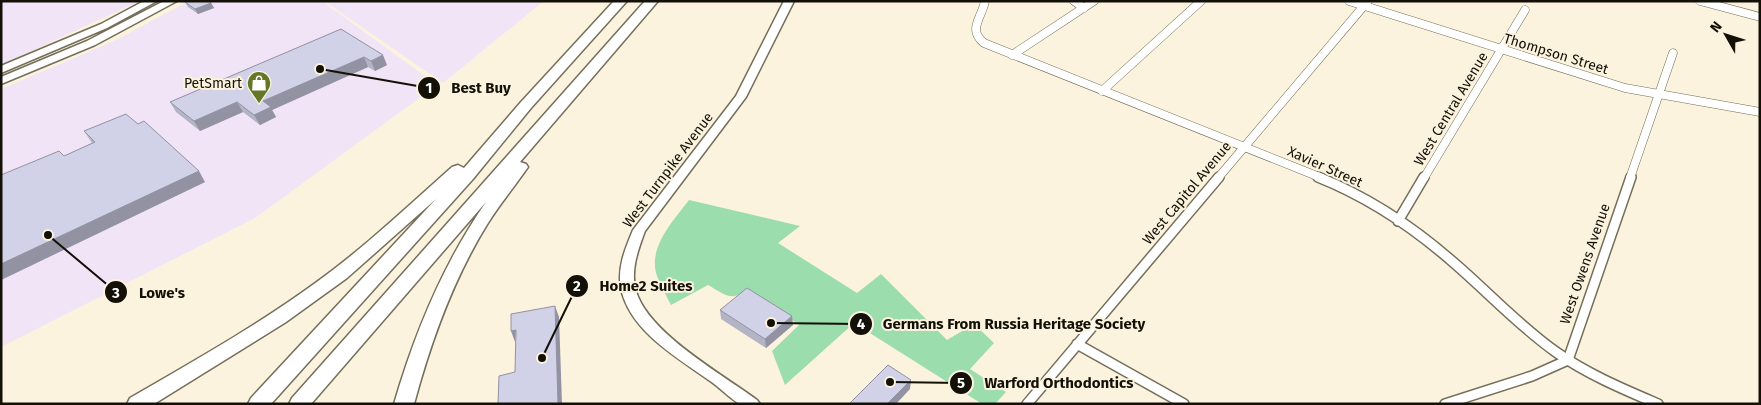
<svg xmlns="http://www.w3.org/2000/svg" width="1761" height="405" font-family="'Fira Sans',sans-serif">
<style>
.commercial{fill:#f2e4f7}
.green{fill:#9cddae}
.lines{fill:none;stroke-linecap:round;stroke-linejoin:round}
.street-far1-casing{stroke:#746e5a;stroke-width:9}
.street-casing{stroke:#746e5a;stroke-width:12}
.secondary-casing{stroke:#746e5a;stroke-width:3}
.highway-casing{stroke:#746e5a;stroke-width:3}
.street-far1{stroke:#fff;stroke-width:8}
.street{stroke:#fff;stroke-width:9}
.secondary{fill:#fff;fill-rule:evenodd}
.highway{fill:#fff;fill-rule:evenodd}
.wall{fill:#b4b4c7}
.shaded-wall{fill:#9292a2}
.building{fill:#d1d1e7;stroke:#9292a2}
.labels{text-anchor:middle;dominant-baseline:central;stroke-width:4;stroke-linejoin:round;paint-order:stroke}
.street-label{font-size:14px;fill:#131008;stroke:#fbf3dd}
.poi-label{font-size:14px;fill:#131008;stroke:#fbf3dd;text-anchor:end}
.leader{fill:none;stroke:#131008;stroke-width:2}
.callout-dot{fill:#131008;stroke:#fbf3dd;stroke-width:2}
.mark-label{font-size:15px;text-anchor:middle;font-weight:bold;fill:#fff}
.callout-label{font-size:15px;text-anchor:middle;font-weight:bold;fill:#131008;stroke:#fbf3dd;stroke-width:4;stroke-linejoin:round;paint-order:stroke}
</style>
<rect width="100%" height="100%" fill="#fbf3dd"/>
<path class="commercial" d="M1,1H140L1,65Z
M189,1H322L437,85L255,218L1,347V89L114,41Z
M324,1H544L443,83Z"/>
<path class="green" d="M689,200L800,226L778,243L857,293L881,274L947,340L974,324L994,343L970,369L1006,392L995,404H982L854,323L785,385L772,351L799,325L747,289C732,303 724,294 708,285L671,305C666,295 659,283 656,273C649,246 674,220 689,200Z"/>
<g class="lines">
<g class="street-far1-casing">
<path id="street-far1" d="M985,1C982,18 967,29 984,43L1322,178
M1074,1L1084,8
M1349,1L1625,88L1760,112
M1700,1L1760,17
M1012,55L1094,1
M1102,91L1201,1
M1218,178L1368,1
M1424,178L1525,10
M1630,178L1673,53"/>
</g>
<g class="street-casing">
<path id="street" d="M1318,177C1368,197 1413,227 1453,262C1488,292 1519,326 1556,352C1587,374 1623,389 1658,404
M1398,221L1424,177
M1077,344L1184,404
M1027,404L1219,177
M1445,404L1532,376L1568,360L1631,177"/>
</g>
<g class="secondary-casing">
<path id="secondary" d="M144,1H157L107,28L1,73V66L101,24Z
M164,1H177L95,45L1,84V77L87,41Z
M784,1H794L746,97L645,231C638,250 630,271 636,291C648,333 722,374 757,400L760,404C754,404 746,405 740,404C733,401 720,388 713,383C680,359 631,333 621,289C617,268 625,249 633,230L736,96Z"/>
</g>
<g class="highway-casing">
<path id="highway" d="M614,1H627L531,108L473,179L271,404H248L251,398L436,199L347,278L286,322L154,404H127L130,398C192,362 255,327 314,284C363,249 407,207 452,167L458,165L464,168L521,102Z
M645,1H658L520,162L526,164L528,167C515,186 500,204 488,223C453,279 431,341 414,404H394C415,332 443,264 486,202L311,404H289L292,398Z"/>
</g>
<use href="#street-far1" class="street-far1"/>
<use href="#street" class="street"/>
<use href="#secondary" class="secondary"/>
<use href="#highway" class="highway"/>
</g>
<path class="wall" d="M185,2L211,3L214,8L198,14L188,7Z
M341,29L387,65L375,71L368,67L272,110L276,117L260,125L243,112L200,131L176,112L170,102Z
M138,124L205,182L1,280V175L64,156L92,143L84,131Z
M720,310L793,325L766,348L721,319Z"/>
<path class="shaded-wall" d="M211,3L214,8L198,14L195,9Z
M383,55L387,65L375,71L371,61Z
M364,57L368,67L272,110L276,117L260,125L254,115L263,101Z
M237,102L243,112L200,131L194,121Z
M199,171L205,182L1,280V264Z
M555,306L559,317L562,404H554Z
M792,316L793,325L766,348L765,339Z
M516,330L515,342L511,331Z
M911,380L910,389L896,404H887Z"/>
<path class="building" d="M186,1H209L211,3L195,9L185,2Z
M341,29L383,55L371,61L364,57L263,101L271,107L254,115L237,102L194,121L170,102Z
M126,114L138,124L144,121L199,171L1,264V175L59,151L64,156L95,142L84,131Z
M747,288L792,316L765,339L720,310Z
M555,306L558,403L554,404H498L499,376L515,372L516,330L511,331V314Z
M888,365L911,380L887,404H849Z"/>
<defs>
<g id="shop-pin" transform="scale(1.25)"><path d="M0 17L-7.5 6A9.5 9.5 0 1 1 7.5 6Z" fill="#637727" stroke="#fbf3dd"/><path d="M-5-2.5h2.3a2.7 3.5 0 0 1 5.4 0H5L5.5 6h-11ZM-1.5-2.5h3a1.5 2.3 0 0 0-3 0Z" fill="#fff"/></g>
</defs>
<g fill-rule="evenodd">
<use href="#shop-pin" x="259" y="83"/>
</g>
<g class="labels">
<g class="street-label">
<text transform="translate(1556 54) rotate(17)">Thompson Street</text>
<text transform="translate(1451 109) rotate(-59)">West Central Avenue</text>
<text transform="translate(1325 167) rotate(24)">Xavier Street</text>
<text transform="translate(668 170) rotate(-53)">West Turnpike Avenue</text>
<text transform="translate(1187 193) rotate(-50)">West Capitol Avenue</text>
<text transform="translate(1585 264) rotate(-71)">West Owens Avenue</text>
</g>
<g class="poi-label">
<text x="242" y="83">PetSmart</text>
</g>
</g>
<path class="leader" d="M320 69L429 88M542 358L577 286M48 235L116 292M771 323L861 324M890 382L961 383"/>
<g class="callout-dot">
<circle cx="320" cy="69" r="5"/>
<circle cx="542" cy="358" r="5"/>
<circle cx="48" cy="235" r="5"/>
<circle cx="771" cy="323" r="5"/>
<circle cx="890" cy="382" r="5"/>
<circle cx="429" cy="88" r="12"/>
<circle cx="577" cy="286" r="12"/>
<circle cx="116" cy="292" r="12"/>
<circle cx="861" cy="324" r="12"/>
<circle cx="961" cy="383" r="12"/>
</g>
<g class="mark-label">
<text x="429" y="93">1</text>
<text x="577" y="291">2</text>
<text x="116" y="298">3</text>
<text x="861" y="329">4</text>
<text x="961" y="388">5</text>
</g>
<g class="callout-label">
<text x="481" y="93">Best Buy</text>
<text x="646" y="291">Home2 Suites</text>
<text x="162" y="298">Lowe's</text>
<text x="1014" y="329">Germans From Russia Heritage Society</text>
<text x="1059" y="388">Warford Orthodontics</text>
</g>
<rect width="1761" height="405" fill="none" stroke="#131008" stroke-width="5"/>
<g transform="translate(1726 35) rotate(309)" stroke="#fbf3dd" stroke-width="4" paint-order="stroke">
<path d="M0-4L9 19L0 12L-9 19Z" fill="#131008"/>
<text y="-8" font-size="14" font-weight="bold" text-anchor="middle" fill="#131008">N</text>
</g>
</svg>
